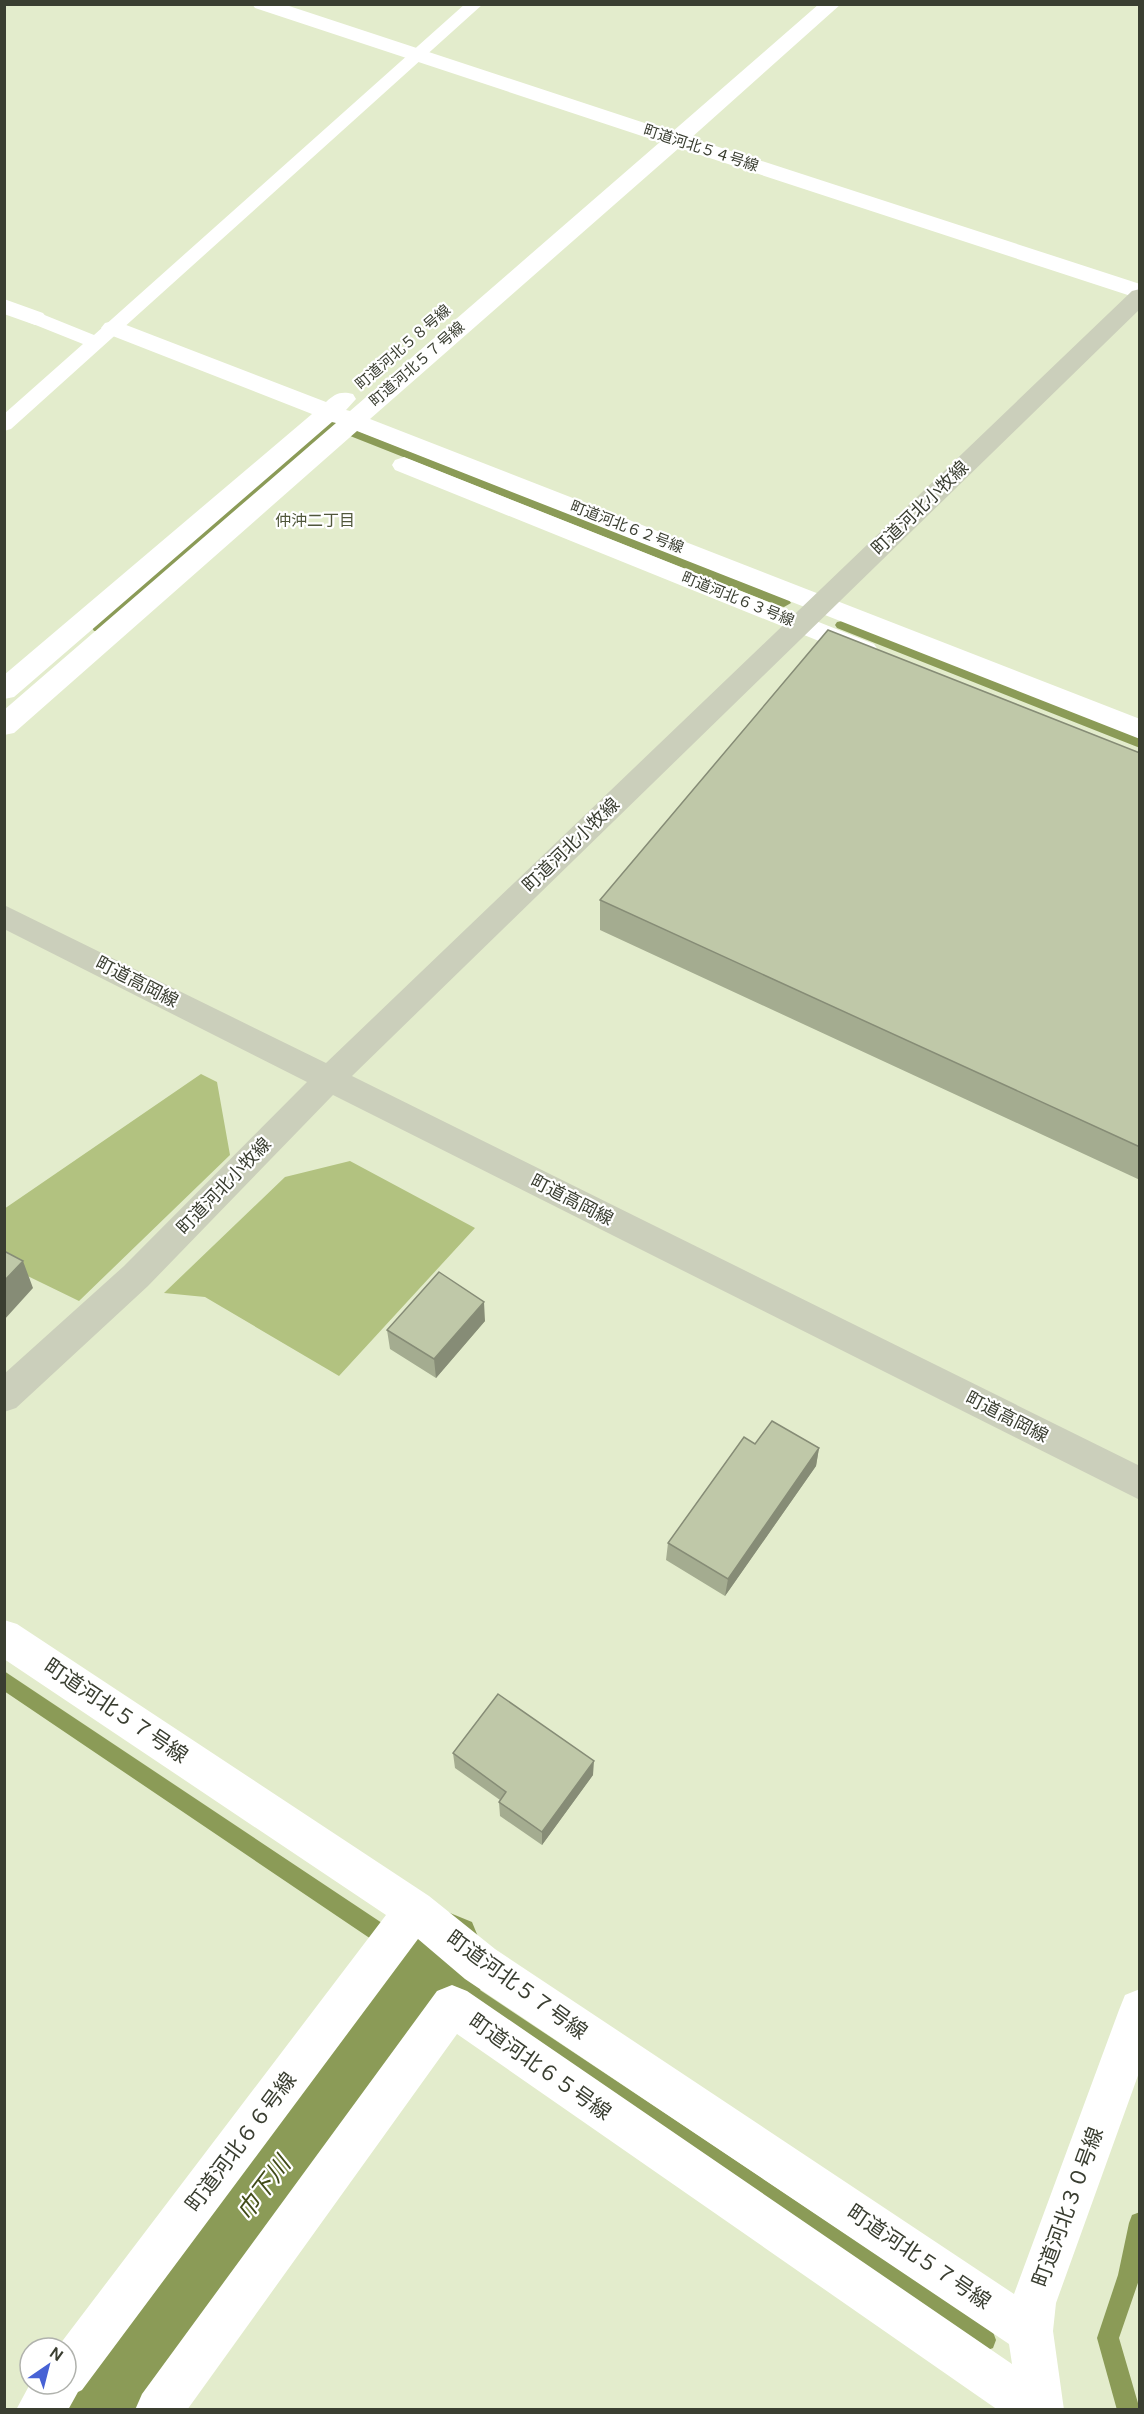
<svg xmlns="http://www.w3.org/2000/svg" width="1144" height="2414" font-family="'DM Sans','Noto Sans JP',sans-serif">
<style>
.green{fill:#b2c280}
.lines{fill:none;stroke-linecap:round;stroke-linejoin:round}
.stream{fill:#8b9b57;fill-rule:evenodd}
.river{fill:#8b9b57;fill-rule:evenodd}
.lane{fill:#fff;fill-rule:evenodd}
.street{fill:#fff;fill-rule:evenodd}
.secondary{fill:#cbcfbb;fill-rule:evenodd}
.wall{fill:#a4ac90}
.shaded-wall{fill:#868c76}
.building{fill:#bfc8a8;stroke:#868c76;stroke-width:1.5}
.labels{text-anchor:middle;dominant-baseline:central;stroke-width:4.5;stroke-linejoin:round;paint-order:stroke}
.far-street-label{font-size:15px;fill:#3a3e31;stroke:#fff}
.far-neighbourhood-label{font-size:16px;fill:#50573b;stroke:#fff}
.street-label{font-size:18px;fill:#3a3e31;stroke:#fff}
.near-street-label{font-size:21px;fill:#3a3e31;stroke:#fff}
.near-water-label{font-size:24px;font-style:italic;fill:#414b18;stroke:#fff}
</style>
<rect width="100%" height="100%" fill="#e3eccc"/>
<path class="green" d="M201,1074L217,1082L230,1155L79,1301L5,1265L4,1209Z
M350,1161L475,1228L339,1376L205,1297L164,1293L285,1177Z"/>
<g class="lines">
<path class="stream" d="M333,421L789,600L791,603L784,607L779,606L335,430L104,631H94L92,628L94,625L329,422Z
M842,621L1140,737V748L837,628L835,625L837,622Z
M4,1671L385,1925L388,1932L385,1939L378,1942L371,1939L4,1691Z
M404,1940L435,1959L438,1966L435,1973L428,1976C416,1971 399,1962 394,1950L397,1943Z
M480,1990L993,2332L996,2340L993,2348L985,2351L977,2348L473,2007L470,2000L473,1993Z
M1140,2212V2277L1119,2338L1140,2410H1117L1097,2338L1118,2275L1129,2223L1132,2215Z"/>
<path class="river" d="M428,1904L472,1922L490,1966L472,2010L184,2410H30L40,2384H66V2348H60L384,1922Z"/>
<path class="lane" d="M465,4H483L11,429L4,431V414L83,344L28,322L26,318L28,314H42L94,335Z"/>
<path class="street" d="M252,4H283L672,132L819,4H841L691,138L1140,284V299L679,148L370,419L1140,719V739L357,431L14,733L4,735V710L336,423L332,422L14,697L4,699V675L312,414L105,333L101,328L105,323L113,321L121,323L326,402C335,394 340,391 353,394L356,399L346,410L350,411L660,142L255,8Z
M4,299L43,313L47,318L43,323L35,325L4,314Z
M404,457L874,644L878,650L874,656L865,659L856,656L395,470L392,465L395,460Z
M4,1620L17,1624L429,1896L495,1949L1014,2294L1119,2010L1125,1995L1140,1989V2070L1056,2303L1053,2331L1064,2410H998L457,2034L187,2410H135L142,2394L437,1991L452,1985L467,1991L1012,2364L1009,2344L465,1979L418,1939L82,2390L78,2392L68,2410H16L30,2384H66V2348H57L386,1915L4,1659Z"/>
<path class="secondary" d="M1140,289V309L352,1076L1140,1466V1500L333,1095L148,1286L16,1408L4,1412V1374L124,1266L307,1082L4,929V905L326,1063L1132,291Z"/>
</g>
<path class="wall" d="M1140,753V1180L600,930V900Z
M485,1321L436,1378L390,1349L387,1330Z
M755,1444L819,1448L816,1466L725,1596L666,1560L668,1543Z
M453,1753L593,1775L542,1845L500,1816L499,1802L500,1800L455,1768Z"/>
<path class="shaded-wall" d="M23,1261L33,1288L4,1320V1281Z
M484,1302L485,1321L436,1378L434,1359Z
M819,1448L816,1466L725,1596L728,1579Z
M594,1761L593,1775L542,1845V1832Z"/>
<path class="building" d="M828,630L1140,753V1147L600,900Z
M4,1251L23,1261L4,1281Z
M439,1272L484,1302L434,1359L387,1330Z
M772,1421L819,1448L728,1579L668,1543L744,1437L755,1444Z
M498,1694L594,1761L542,1832L499,1802L506,1792L453,1753Z"/>
<g class="labels">
<g class="far-street-label">
<text transform="translate(701 148) rotate(18)">町道河北５４号線</text>
<text transform="translate(403 347) rotate(-41)">町道河北５８号線</text>
<text transform="translate(417 364) rotate(-41)">町道河北５７号線</text>
<text transform="translate(627 527) rotate(21)">町道河北６２号線</text>
<text transform="translate(738 599) rotate(22)">町道河北６３号線</text>
</g>
<g class="far-neighbourhood-label">
<text x="315" y="520">仲沖二丁目</text>
</g>
<g class="street-label">
<text transform="translate(920 508) rotate(-44)">町道河北小牧線</text>
<text transform="translate(571 845) rotate(-44)">町道河北小牧線</text>
<text transform="translate(137 982) rotate(27)">町道高岡線</text>
<text transform="translate(224 1186) rotate(-46)">町道河北小牧線</text>
<text transform="translate(572 1200) rotate(27)">町道高岡線</text>
<text transform="translate(1007 1417) rotate(27)">町道高岡線</text>
</g>
<g class="near-street-label">
<text transform="translate(116 1711) rotate(34)">町道河北５７号線</text>
<text transform="translate(517 1985) rotate(36)">町道河北５７号線</text>
<text transform="translate(540 2067) rotate(35)">町道河北６５号線</text>
<text transform="translate(241 2142) rotate(-53)">町道河北６６号線</text>
<text transform="translate(1068 2207) rotate(-70)">町道河北３０号線</text>
<text transform="translate(919 2257) rotate(34)">町道河北５７号線</text>
</g>
<g class="near-water-label">
<text transform="translate(263 2188) rotate(-53)">巾下川</text>
</g>
</g>
<rect width="1144" height="2414" fill="none" stroke="#3a3e31" stroke-width="12"/>
<g transform="translate(48 2366) rotate(35)"><circle r="28" fill="#ffffff" stroke="#b0b2ad" stroke-width="1.5"/>
<path d="M0-4.5L10 22L0 15L-10 22Z" fill="#4762d5"/>
<text y="-9" font-size="16" font-weight="bold" text-anchor="middle" fill="#3a3e31">N</text>
</g>
</svg>
